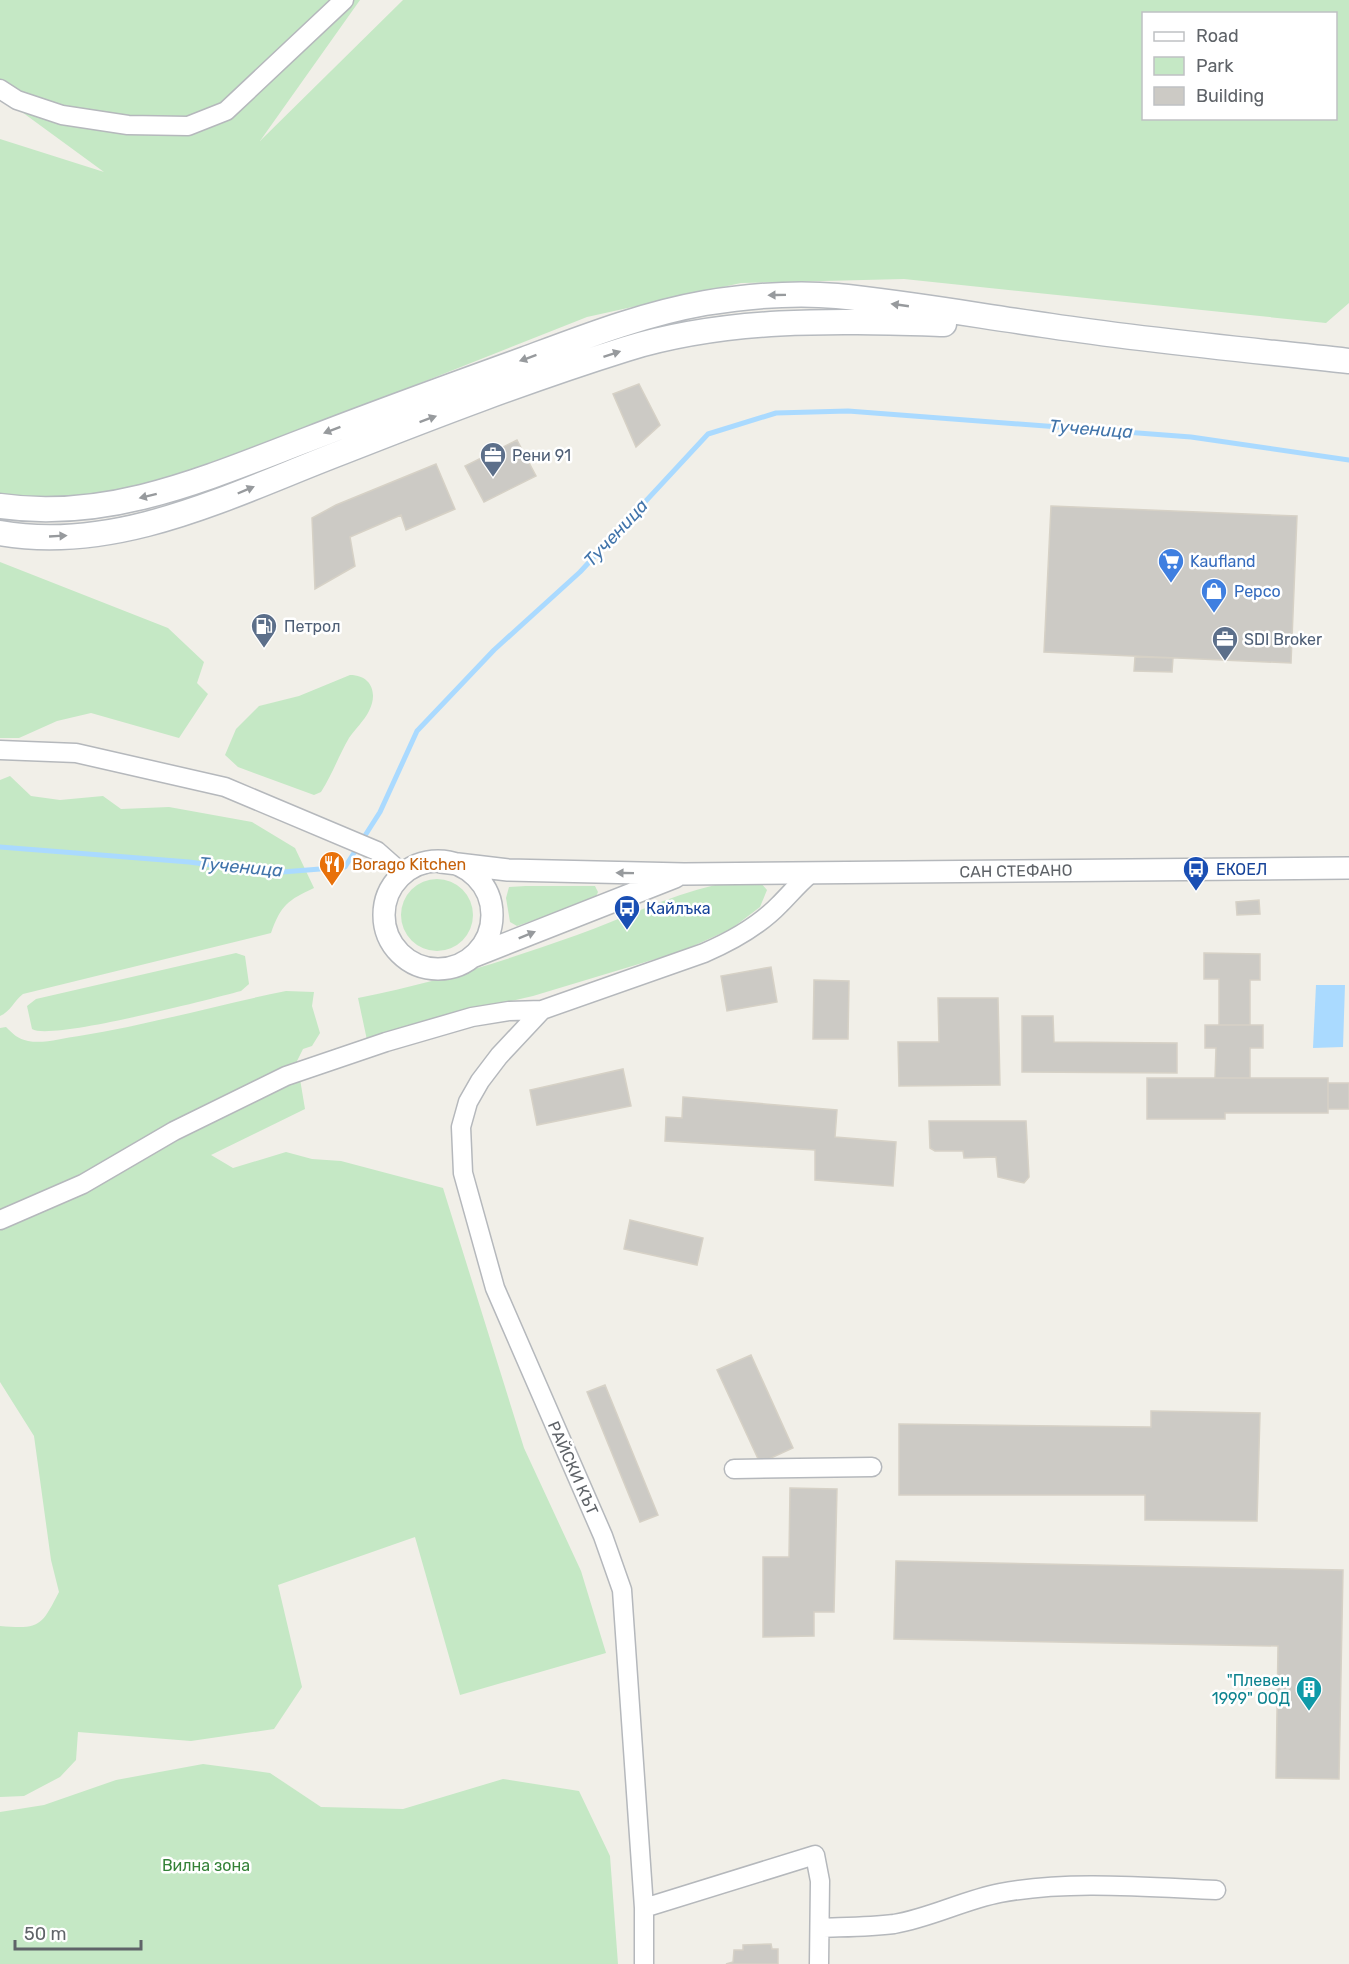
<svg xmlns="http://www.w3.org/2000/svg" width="1349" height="1964" font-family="Rubik,sans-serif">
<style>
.green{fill:#c5e8c5;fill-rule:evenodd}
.water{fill:#aadaff}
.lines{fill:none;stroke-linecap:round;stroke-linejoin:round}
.stream{stroke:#aadaff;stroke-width:5}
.building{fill:#cccac5;stroke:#d6d1c6;stroke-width:1.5}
.minor-casing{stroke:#b5b8bc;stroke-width:21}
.tertiary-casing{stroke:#b5b8bc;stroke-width:24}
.secondary-casing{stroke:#b6babf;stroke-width:27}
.minor{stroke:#fff;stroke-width:18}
.tertiary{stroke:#fff;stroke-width:21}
.secondary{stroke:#fff;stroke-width:24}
.oneway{fill:#979a9d}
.labels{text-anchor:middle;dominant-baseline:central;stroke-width:5;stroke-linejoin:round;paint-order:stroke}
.service-label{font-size:16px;fill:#4e5e75;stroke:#fff;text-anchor:start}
.shop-label{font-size:16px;fill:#366cbe;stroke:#fff;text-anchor:start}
.food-label{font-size:16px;fill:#c56008;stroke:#fff;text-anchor:start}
.transit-label{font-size:16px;fill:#164399;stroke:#fff;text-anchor:start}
.street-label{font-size:16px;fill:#5f6368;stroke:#fff}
.culture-label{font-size:16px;fill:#0d838f;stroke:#fff;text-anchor:end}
.park-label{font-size:16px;fill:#348238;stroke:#fff}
.water-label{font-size:18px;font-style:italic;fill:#4174aa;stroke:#fff}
</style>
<rect width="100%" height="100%" fill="#f1efe8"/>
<path class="green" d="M0,0H360L260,141L403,0H1349V303L1326,323L904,279L741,283L587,317L181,478L110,493L48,498L0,495V139L104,172L0,96ZM1144,14H1336V118H1144Z
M0,562L168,628L204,662L197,683L208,694L179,738L91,713L57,721L19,738H0Z
M350,675C372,675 378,694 369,711C364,721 355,729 349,738C339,755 332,775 321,792L314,795L238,767L225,755L236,729L259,706L299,696Z
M10,776L31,796L60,800L103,796L121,809L169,807L252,822L295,848L314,888C288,900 281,905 271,933L23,994C14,1001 10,1012 0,1016V780Z
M401 915a36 36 0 1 1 72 0a36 36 0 1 1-72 0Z
M760,882L767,890L760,907L731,929L682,951L533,996L437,1018L367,1040L358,998C433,983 505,961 577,935C622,919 667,896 715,885C729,882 745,883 760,882Z
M526,886H595L598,892L595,899L517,926L510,922L506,898L509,887Z
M236,953L245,956L249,984L241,991C210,999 51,1041 32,1029L27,1006L36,999Z
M286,991L314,992L312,1006L320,1033L312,1046L303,1049L297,1061L305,1109L211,1155L233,1168L286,1152L312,1159L341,1161L443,1188L524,1448L581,1571L606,1653L460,1695L415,1537L278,1585L302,1687L274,1729L191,1741L78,1732L76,1760L60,1777L24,1796L0,1797V1626C40,1629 41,1627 59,1592L51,1560L34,1436L0,1382V1028L6,1027C13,1034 18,1039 28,1041C44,1044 63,1038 79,1036C148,1025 217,1005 286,991Z
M203,1764L270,1773L321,1807L403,1809L503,1779L579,1791L610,1856L618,1964H0V1812L44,1805L116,1780Z"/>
<path class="water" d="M1316,985H1345L1343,1047L1313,1048Z"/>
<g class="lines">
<path class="stream" d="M0,847L189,862L270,873L345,867L380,812L417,731L494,650L580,572L708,434L776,413L848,411L1191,437L1349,460"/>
</g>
<path class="building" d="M639,384L660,425L636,447L613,394Z
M517,440L536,476L484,502L465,466Z
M436,464L455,509L406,530L401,515L350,537L355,566L315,589L312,518L336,505Z
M1051,506L1297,516L1291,663L1044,652Z
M1135,657L1173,658L1172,672L1134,671Z
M1259,900L1260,914L1237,915L1236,902Z
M1204,953L1260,954V980H1250V1025H1219V979H1204Z
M771,967L777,1002L727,1011L721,976Z
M814,980L849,981L848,1039H813Z
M938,998H998L1000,1085L899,1086L898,1042H939Z
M1022,1016H1053L1054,1042L1177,1043V1073L1022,1072Z
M1205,1025H1263V1048H1250V1078H1215L1216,1048H1205Z
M623,1069L631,1106L537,1125L530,1090Z
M1147,1078H1328V1113H1225V1119H1147Z
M1328,1083H1349V1109H1328Z
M683,1097L837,1110L835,1137L896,1142L893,1186L815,1180V1150L665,1141L666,1117L682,1118Z
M929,1121H1026L1029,1177L1024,1183L998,1177L996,1157L964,1158L963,1151H935L930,1148Z
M630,1220L703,1238L697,1265L624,1249Z
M751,1355L793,1448L760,1463L717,1370Z
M605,1385L658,1515L640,1522L587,1392Z
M1151,1411L1260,1413L1257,1521L1145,1520V1495H899V1424L1151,1427Z
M790,1488L837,1489L834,1612H814V1636L763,1637V1557H789Z
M896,1561L1343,1570L1339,1779L1276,1778L1278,1646L894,1639Z
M771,1944L772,1949H778V1964H726L733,1962L734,1950H743V1945Z"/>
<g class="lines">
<g class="minor-casing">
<path id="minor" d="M0,89L17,100L62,115L128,125L188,126L226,111L344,0
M0,750L76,753L225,787L377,851L403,874
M542,1010L499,1056L480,1081L468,1102L461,1127L463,1173L495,1288L603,1536L622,1590L644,1908V1964
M0,1220L83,1184L174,1131L286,1076L386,1042L472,1017L509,1011L542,1010L704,953C732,941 759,926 780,904C790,894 799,883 810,874
M734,1469L872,1467
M644,1908L815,1855L820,1881L819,1964
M820,1928C844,1927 870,1927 894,1924C930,1918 964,1900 1000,1893C1067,1880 1147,1887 1216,1890"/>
</g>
<g class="tertiary-casing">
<path id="tertiary" d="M384 915a54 54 0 1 1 108 0a54 54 0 1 1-108 0Z
M441,862L508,870L684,874L1349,868
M472,957L675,877"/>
</g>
<g class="secondary-casing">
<path id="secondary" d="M0,506C110,522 209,477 309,439C381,411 453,385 525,359C584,337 643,314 705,303C748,296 793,292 837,296C908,303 980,316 1051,326C1150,341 1250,350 1349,361
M0,533C118,554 233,494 340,453C434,416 530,379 626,349C730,317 837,321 944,324"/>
</g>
<use href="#minor" class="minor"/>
<use href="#tertiary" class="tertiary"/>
<use href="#secondary" class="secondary"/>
</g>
<defs><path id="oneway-solid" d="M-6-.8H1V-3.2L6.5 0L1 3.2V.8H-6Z" transform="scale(1.5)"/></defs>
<g class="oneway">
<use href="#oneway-solid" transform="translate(777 295) rotate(179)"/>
<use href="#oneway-solid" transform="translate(900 305) rotate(-172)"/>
<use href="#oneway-solid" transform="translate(612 354) rotate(-18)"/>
<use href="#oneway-solid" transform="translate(528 358) rotate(160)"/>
<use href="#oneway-solid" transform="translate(428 419) rotate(-20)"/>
<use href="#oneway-solid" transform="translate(332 430) rotate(159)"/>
<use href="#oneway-solid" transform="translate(246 490) rotate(-23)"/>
<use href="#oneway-solid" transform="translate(148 496) rotate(166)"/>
<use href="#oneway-solid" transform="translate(58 536) rotate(-3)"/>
<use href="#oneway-solid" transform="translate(625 873) rotate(-179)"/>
<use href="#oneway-solid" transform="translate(527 935) rotate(-22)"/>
</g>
<defs>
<g id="office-pin" transform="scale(1.35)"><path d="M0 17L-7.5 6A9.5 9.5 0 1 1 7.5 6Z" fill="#5c6f8a" stroke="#fff"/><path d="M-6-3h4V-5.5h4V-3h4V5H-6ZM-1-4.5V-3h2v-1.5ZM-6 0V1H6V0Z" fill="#fff"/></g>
<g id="supermarket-pin" transform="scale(1.35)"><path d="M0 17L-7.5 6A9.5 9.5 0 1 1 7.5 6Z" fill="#3f7fe0" stroke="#fff"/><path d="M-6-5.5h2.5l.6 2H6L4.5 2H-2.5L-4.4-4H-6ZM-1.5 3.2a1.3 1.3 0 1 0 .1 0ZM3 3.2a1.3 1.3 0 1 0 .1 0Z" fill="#fff"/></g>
<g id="shop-pin" transform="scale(1.35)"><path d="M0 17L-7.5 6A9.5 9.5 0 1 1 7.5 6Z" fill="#3f7fe0" stroke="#fff"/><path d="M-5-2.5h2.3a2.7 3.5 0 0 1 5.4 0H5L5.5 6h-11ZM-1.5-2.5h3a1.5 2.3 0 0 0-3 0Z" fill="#fff"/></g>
<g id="fuel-pin" transform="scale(1.35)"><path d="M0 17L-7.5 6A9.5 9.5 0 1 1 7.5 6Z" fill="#5c6f8a" stroke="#fff"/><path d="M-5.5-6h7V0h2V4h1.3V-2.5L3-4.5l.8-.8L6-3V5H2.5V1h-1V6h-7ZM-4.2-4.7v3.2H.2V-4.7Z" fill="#fff"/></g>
<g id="restaurant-pin" transform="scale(1.35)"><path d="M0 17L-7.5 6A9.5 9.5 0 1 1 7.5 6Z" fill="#e8710a" stroke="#fff"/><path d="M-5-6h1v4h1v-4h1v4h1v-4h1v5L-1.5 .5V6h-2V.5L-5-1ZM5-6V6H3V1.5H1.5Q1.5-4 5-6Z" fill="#fff"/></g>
<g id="bus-pin" transform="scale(1.35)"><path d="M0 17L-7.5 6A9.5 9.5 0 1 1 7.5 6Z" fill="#1a4fb4" stroke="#fff"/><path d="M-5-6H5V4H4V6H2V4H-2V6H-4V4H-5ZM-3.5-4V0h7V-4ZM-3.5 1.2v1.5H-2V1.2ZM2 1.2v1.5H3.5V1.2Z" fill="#fff"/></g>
<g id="building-pin" transform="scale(1.35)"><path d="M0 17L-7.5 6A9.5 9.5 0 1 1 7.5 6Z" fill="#0f9aa8" stroke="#fff"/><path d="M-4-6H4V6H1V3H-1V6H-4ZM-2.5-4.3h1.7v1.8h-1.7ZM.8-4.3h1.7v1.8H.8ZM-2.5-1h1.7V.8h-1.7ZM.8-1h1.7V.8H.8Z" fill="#fff"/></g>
</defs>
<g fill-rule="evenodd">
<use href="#office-pin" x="493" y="455"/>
<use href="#supermarket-pin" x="1171" y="561"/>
<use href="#shop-pin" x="1214" y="591"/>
<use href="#fuel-pin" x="264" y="626"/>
<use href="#office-pin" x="1225" y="639"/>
<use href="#restaurant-pin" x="332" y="864"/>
<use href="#bus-pin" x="1196" y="869"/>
<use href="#bus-pin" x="627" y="908"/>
<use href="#building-pin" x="1309" y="1689"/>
</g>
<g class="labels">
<g class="service-label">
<text x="512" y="455">Рени 91</text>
<text x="284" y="626">Петрол</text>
<text x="1244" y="639">SDI Broker</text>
</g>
<g class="shop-label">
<text x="1190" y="561">Kaufland</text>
<text x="1234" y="591">Pepco</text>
</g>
<g class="food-label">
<text x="352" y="864">Borago Kitchen</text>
</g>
<g class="transit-label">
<text x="1216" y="869">ЕКОЕЛ</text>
<text x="646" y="908">Кайлъка</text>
</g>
<g class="street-label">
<text transform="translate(1016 871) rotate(-1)">САН СТЕФАНО</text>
<text transform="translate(573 1468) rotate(66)">РАЙСКИ КЪТ</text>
</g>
<g class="culture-label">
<text x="1290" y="1680">"Плевен<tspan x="1290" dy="18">1999" ООД</tspan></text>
</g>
<g class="park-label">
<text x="206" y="1865">Вилна зона</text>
</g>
<g class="water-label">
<text transform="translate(1091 429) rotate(4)">Тученица</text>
<text transform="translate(616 533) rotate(-47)">Тученица</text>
<text transform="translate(241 867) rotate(5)">Тученица</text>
</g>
</g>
<rect x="1142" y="12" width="195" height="108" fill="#ffffff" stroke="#bfc1c3" stroke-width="1.5"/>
<rect x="1154" y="32" width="30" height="9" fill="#ffffff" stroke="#bfc1c3" stroke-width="1.5"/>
<text x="1196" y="42" font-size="18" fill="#5f6368">Road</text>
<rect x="1154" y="57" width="30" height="18" fill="#c5e8c5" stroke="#bfc1c3" stroke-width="1.5"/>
<text x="1196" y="72" font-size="18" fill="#5f6368">Park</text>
<rect x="1154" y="87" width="30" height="18" fill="#cccac5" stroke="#bfc1c3" stroke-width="1.5"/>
<text x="1196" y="102" font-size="18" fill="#5f6368">Building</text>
<path d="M15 1940v9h126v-9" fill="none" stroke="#5f6368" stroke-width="3"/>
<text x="24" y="1940" font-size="18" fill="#5f6368" stroke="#ffffff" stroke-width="4.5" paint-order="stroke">50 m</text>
</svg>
